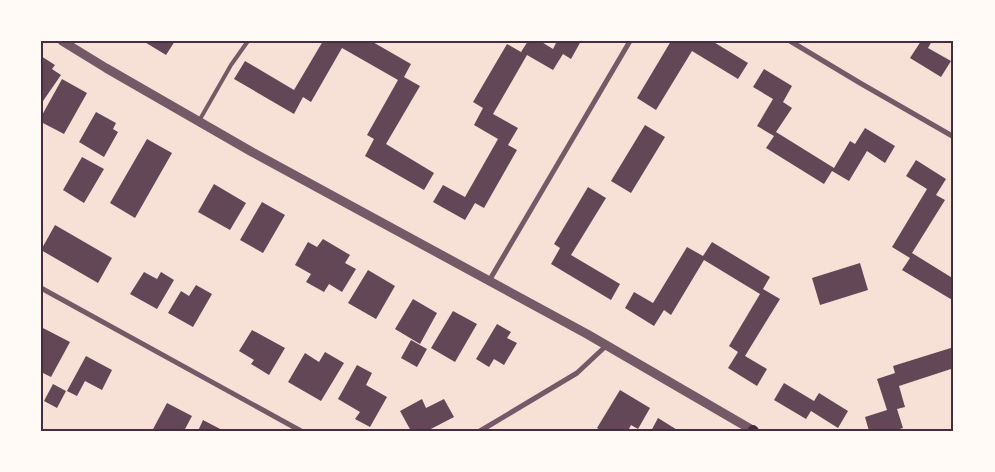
<svg xmlns="http://www.w3.org/2000/svg" width="995" height="472" font-family="Montserrat,sans-serif">
<style>
.building{fill:#644757}
.lines{fill:none;stroke-linecap:round;stroke-linejoin:round}
.service{stroke:#755966;stroke-width:4}
.minor{stroke:#755966;stroke-width:5}
.tertiary{stroke:#755966;stroke-width:9}
.secondary{stroke:#4a2c40;stroke-width:10}
.neatline{fill:none;stroke:#4a2c40;stroke-width:2}
</style>
<rect width="100%" height="100%" fill="#f7e1d7"/>
<path class="building" d="M143,41H175L166,55Z
M323,41L344,42V41H371L411,64L404,77L420,86L386,144L434,173L424,190L365,156L374,139L367,135L398,80L342,48L311,102L303,97L294,114L234,79L245,61L294,90Z
M528,41H540L553,49L557,41H581L571,59L563,54L553,70L527,55L493,114L518,128L508,145L517,150L484,208L475,203L465,220L433,202L443,185L465,197L498,139L474,125L483,108L473,102L507,44L521,52Z
M671,41H675L677,43L678,41H712L748,63L738,79L692,51L656,110L637,98Z
M921,41H932L928,48L951,61L941,77L910,58Z
M41,56L55,65L52,69L61,75L41,104Z
M764,69L792,86L783,102L792,108L776,132L834,168L850,141L855,144L865,128L895,146L885,163L867,151L849,181L832,171L824,184L766,148L774,136L757,126L773,99L753,87Z
M62,79L87,93L64,134L41,122V117Z
M96,112L116,123L113,129L118,132L104,157L79,142Z
M645,125L665,137L631,193L611,181Z
M147,139L172,153L135,218L110,203Z
M82,157L104,169L84,203L63,190Z
M916,160L946,179L936,195L945,200L912,253L954,279V301L902,270L910,258L892,247L927,189L906,176Z
M214,184L246,203L230,230L198,212Z
M588,187L606,198L571,255L620,284L611,300L551,264L560,248L554,244Z
M262,202L285,215L263,253L240,240Z
M55,225L112,258L98,283L41,250Z
M323,239L350,255L345,263L356,269L342,292L329,284L324,292L306,282L311,274L295,265L308,242L317,247Z
M712,242L770,277L763,289L780,299L745,356L767,369L757,386L728,368L738,352L729,346L760,294L704,260L671,315L664,310L654,326L625,308L634,292L653,303L687,247L703,256Z
M860,263L868,290L820,305L812,278Z
M368,270L395,286L376,319L348,303Z
M144,272L157,279L161,272L174,280L157,309L130,294Z
M196,285L212,294L193,327L168,313L181,291L189,296Z
M413,299L437,313L420,344L395,329Z
M453,311L477,324L455,362L431,348Z
M497,324L511,332L507,338L517,343L504,365L494,359L489,367L476,359Z
M41,327L70,342L51,377L41,372Z
M252,330L285,348L269,375L251,364L254,360L239,351Z
M411,340L427,349L417,367L401,358Z
M954,347V368L899,386L905,407L897,409L903,428L893,431H869L865,417L887,410L877,379L895,373L893,366Z
M325,352L344,363L321,401L288,382L305,353L319,362Z
M86,356L112,370L102,390L85,381L77,396L67,391Z
M357,365L372,373L366,385L387,397L370,427L355,419L360,412L338,399Z
M784,383L814,401L819,393L848,411L838,428L811,411L806,419L774,400Z
M53,384L66,391L57,408L44,401Z
M620,390L650,408L638,429L631,425L628,431H602L597,428Z
M422,399L426,408L444,399L454,417L427,431H411L400,411Z
M167,403L192,416L184,431H169L167,430L166,431H152Z
M658,418L679,431H651Z
M203,420L224,431H198Z"/>
<g class="lines">
<path class="service" d="M199,121L231,65L248,41"/>
<path class="minor" d="M790,41L860,83L954,137
M489,281L630,41
M41,288L301,431
M480,431L577,373L607,345"/>
<path class="tertiary" d="M62,41L106,68L252,152L587,334L754,431"/>
<path class="secondary" d="M753,430L754,431"/>
</g>
<rect width="995" height="472" fill="none" stroke="#fffaf5" stroke-width="85"/>
<rect x="42" y="42" width="910" height="388" class="neatline"/>
</svg>
